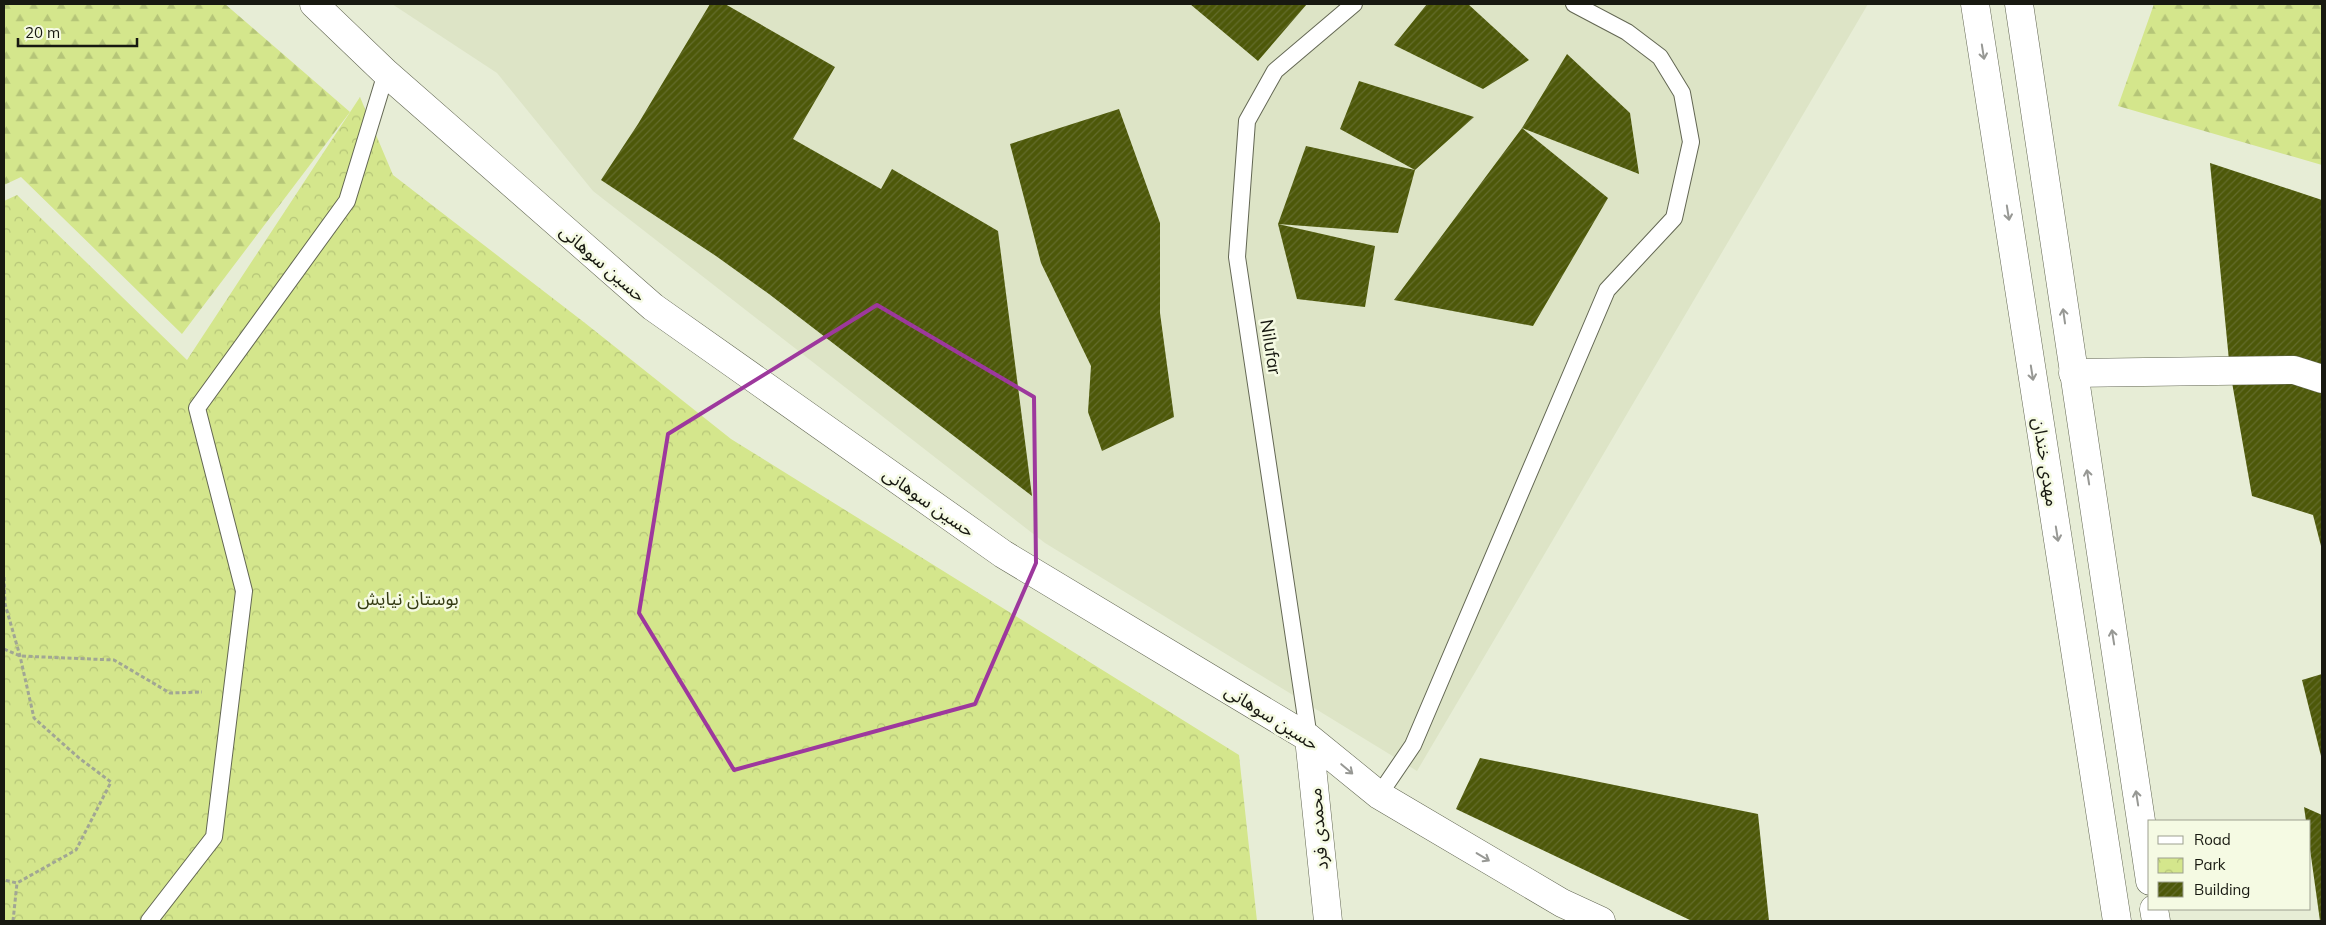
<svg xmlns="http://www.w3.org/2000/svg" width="2326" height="925" font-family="Mulish,'Noto Sans Arabic',sans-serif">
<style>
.built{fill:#dde4c6}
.forest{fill:url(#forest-firs)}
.park{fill:url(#park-crowns)}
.building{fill:url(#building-hatch)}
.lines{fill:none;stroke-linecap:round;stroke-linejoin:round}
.service-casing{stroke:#636753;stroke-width:18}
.minor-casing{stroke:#636753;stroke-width:29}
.secondary-casing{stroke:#636753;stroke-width:29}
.path{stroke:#a1a694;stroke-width:3;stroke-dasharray:4 2.5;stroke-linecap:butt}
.service{stroke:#fff;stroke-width:16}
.minor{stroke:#fff;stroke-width:28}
.secondary{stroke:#fff;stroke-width:28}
.oneway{stroke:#979894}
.marked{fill:none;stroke:#9d389d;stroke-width:4;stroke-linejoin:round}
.labels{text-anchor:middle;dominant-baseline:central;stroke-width:5;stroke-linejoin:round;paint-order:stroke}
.street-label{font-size:18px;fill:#181911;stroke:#f5fae3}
.park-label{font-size:18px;fill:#343b13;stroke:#f5fae3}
</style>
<defs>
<pattern id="forest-firs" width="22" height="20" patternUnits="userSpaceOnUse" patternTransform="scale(1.25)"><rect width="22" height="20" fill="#d4e68c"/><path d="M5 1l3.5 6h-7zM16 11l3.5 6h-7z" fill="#b5c578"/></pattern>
<pattern id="park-crowns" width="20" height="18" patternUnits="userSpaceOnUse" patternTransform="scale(1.25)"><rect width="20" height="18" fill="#d4e68c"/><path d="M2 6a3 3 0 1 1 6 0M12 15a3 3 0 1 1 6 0" fill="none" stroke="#b5c578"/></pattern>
<pattern id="building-hatch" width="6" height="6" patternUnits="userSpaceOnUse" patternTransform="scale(1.25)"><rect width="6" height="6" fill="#4d5809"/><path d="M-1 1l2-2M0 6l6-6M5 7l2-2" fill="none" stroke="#636c2c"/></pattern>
</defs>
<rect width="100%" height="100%" fill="#e7edd6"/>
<path class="built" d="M392,4H1868L1417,771L1045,543L593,191L497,73Z"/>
<path class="forest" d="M4,4H225L350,112L182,334L21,177L4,185Z
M2154,4H2322V165L2118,106Z"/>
<path class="park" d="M360,97L393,175L585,323L731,439L1239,755L1257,921H4V201L17,195L187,360Z"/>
<path class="building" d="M710,4H725L835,67L793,139L881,189L892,169L998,231L1032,496L769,294L716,256L601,180L638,124Z
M1190,4H1307L1258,61Z
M1427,4H1468L1529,60L1483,89L1394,45Z
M1567,54L1630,113L1639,174L1522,128Z
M1359,81L1474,117L1415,170L1340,129Z
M1119,109L1160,223V313L1174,417L1102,451L1088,412L1091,366L1041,263L1010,144Z
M1522,128L1608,198L1533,326L1394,300Z
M1306,146L1415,170L1398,233L1278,224L1375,246L1365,307L1297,299L1278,224Z
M2210,163L2322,200V546H2321L2313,515L2252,496L2230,371Z
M2322,674V760L2302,680Z
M1480,758L1758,814L1769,921H1692L1456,809Z
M2304,807L2322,815V921H2320L2310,849V821H2306Z"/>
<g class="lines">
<g class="service-casing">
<path id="service" d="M1309,738L1237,257L1247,121L1275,71L1354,4
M1379,795L1413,745L1607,290L1674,218L1691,142L1682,93L1660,57L1627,32L1574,4
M149,921L214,837L244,591L197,408L347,201L386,73"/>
</g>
<g class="minor-casing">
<path id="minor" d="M314,4L386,73L653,307L1003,554L1309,738L1379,795L1562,903L1601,921
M2073,373L2294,370L2322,379
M1309,738L1328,921"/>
</g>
<g class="secondary-casing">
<path id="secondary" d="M1975,4L2117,921
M2019,4L2150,881
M2154,909L2156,921"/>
</g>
<path class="path" d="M4,577L5,604L20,656L34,718L79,758L111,782L76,850L17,883L4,880
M4,649L20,656L114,660L170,693L202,692
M13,921L17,883"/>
<use href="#service" class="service"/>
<use href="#minor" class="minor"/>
<use href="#secondary" class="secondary"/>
</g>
<defs><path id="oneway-shaft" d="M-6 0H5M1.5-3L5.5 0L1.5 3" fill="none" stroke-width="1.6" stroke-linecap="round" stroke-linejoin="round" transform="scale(1.25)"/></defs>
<g class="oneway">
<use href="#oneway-shaft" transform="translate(1983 52) rotate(81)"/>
<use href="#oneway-shaft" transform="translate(2008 213) rotate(81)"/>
<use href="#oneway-shaft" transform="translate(2064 316) rotate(-98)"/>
<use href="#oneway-shaft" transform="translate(2032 373) rotate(81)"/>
<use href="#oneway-shaft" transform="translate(2088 477) rotate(-99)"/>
<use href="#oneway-shaft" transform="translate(2057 534) rotate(81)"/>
<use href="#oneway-shaft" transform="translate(2113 637) rotate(-99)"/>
<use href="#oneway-shaft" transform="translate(1347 769) rotate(40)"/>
<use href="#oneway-shaft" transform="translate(2137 798) rotate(-99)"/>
<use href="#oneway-shaft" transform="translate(1483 857) rotate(31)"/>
</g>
<path class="marked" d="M877,305L1034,397L1036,563L975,704L734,770L639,613L668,434Z"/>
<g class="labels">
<g class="street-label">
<text transform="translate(603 263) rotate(41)">حسین سوهانی</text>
<text transform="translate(1271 347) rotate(81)">Nilufar</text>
<text transform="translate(2046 462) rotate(81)">مهدی خندان</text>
<text transform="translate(929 502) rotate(35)">حسین سوهانی</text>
<text transform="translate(1272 717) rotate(32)">حسین سوهانی</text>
<text transform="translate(1318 829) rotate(-95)">محمدی فرد</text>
</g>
<g class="park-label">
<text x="408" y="598">بوستان نیایش</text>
</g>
</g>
<rect width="2326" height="925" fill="none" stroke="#181911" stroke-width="10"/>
<rect x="2148" y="820" width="162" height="90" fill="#f5fae3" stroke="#9da08f"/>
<rect x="2158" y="836" width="25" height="8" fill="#ffffff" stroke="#9da08f"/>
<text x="2194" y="845" font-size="15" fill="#181911">Road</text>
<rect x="2158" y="858" width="25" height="15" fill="url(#park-crowns)" stroke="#9da08f"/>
<text x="2194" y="870" font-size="15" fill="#181911">Park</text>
<rect x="2158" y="882" width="25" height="15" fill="url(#building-hatch)" stroke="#9da08f"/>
<text x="2194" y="895" font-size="15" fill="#181911">Building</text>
<path d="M18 38v8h119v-8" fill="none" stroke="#181911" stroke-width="2.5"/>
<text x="25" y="38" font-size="15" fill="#181911" stroke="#f5fae3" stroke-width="4" paint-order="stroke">20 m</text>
</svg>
